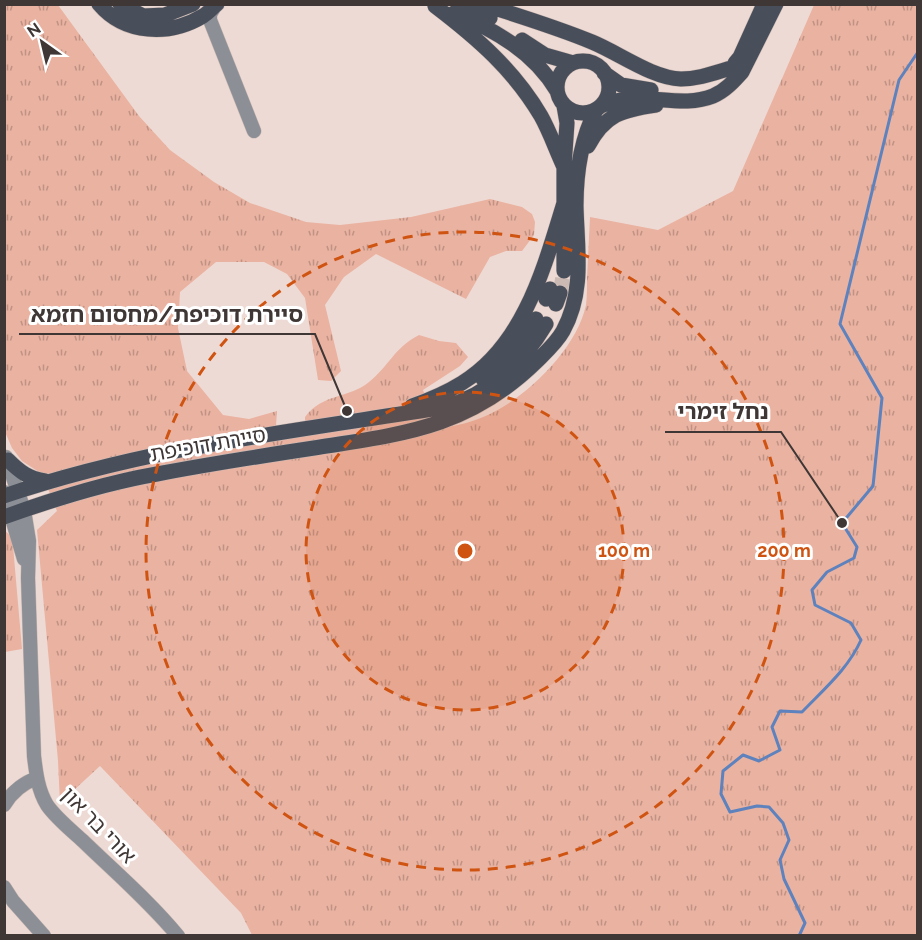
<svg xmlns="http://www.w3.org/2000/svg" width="922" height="940" font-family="Raleway,'Noto Sans Hebrew',sans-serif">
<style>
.grass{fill:url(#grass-tufts)}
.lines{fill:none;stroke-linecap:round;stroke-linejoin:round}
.stream{stroke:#5d82bd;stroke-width:3}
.major-tunnel{stroke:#cbb9b4;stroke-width:15;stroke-dasharray:15 8;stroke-linecap:butt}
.minor-casing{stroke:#cbb9b4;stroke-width:15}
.major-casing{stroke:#cbb9b4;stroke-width:16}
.minor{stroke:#8c9096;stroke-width:14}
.major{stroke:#494f5a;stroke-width:15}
.ring{fill:none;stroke:#cf5412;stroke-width:3;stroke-dasharray:10 8}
.labels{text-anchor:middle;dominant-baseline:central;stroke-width:6;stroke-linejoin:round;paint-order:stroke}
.street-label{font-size:21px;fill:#3f3735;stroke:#fff}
.centre{fill:#cf5412;stroke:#fff;stroke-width:3}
.ring-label{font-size:18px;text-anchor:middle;font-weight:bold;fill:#cf5412;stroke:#fff;stroke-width:6;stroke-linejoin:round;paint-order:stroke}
.leader{fill:none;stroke:#3f3735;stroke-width:2}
.callout-dot{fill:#3f3735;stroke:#fff;stroke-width:2}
.callout-label{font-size:22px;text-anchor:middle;font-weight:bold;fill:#3f3735;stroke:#fff;stroke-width:6;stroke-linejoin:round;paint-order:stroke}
</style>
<defs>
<pattern id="grass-tufts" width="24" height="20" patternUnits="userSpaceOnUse" patternTransform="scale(1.5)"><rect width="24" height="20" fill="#eab2a1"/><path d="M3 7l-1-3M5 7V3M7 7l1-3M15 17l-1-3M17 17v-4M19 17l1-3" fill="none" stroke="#bf9284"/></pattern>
</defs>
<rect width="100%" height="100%" fill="#eedad4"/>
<path class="grass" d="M4,5H58L139,116L170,150L214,182L250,203L306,222L340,225L411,217L490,199L522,207L532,214L535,222L534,235L522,251H506L490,257L466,299L376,254L344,277L325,305L341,371L331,381L318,380L305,298L287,274L264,262H216L180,292L178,328L187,371L223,415L249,419L277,411L276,426L305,421V417C323,393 348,399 369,382C389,366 394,348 419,335L439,341L456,343L468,357L460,366L423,390L437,429C455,426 474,422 490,414C528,396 577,348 586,305C587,297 587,287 587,278C588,258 589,237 590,217L658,230L733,191L814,5H917V935H252L241,913L100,766L60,803L58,761L37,530L57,511L42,474L22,461L12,448L5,432Z
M4,530L11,536L13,546L22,649L5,652Z"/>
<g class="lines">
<path class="stream" d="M799,936L805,923L784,879L780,860L789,840L783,823L769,807L757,806L730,812L721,794L723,771L743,755L759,761L780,750L772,727L780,711L802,712C824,689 848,669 861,640L851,623L815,605L812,590L827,572L854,558L857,547L842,523L873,486L882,398L840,324L899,80L918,52"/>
<path class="major-tunnel" d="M560,293L564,271"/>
<g class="minor-casing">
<path id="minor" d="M215,6L210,14V20L254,131
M6,457L24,510L29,541L28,578L34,756C36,773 38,790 47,805C56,818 71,830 83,841C115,872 149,901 178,936
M4,492L24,559
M4,805C12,792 23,783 37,778
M4,887L13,901L44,936"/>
</g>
<g class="major-casing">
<path id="major" d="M99,4C125,35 170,36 203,16C208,13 212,8 217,4
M120,4L143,16L165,15L193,4
M463,4L490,18
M482,4C519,16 556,27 592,42C619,53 652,78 681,79C699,79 714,73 731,68
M435,6C477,38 514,70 541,116C550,132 556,150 564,167
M454,13C495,30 534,52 557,91
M522,40L545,55L573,63
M557 87a26 26 0 1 1 52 0a26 26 0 1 1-52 0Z
M735,63L740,57L764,4
M604,73L621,85L651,90
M564,106L567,123L564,167V271
M601,106C639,88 678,110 713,96C725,91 734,81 742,72L776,4
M588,146C605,114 622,110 656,105
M546,299L550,289
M556,304L560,293
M483,379L505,359L536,319
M412,406C429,400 446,393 462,383C524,345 544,268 564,203
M8,460C20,472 28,478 45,481
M4,496C148,447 296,431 445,407C489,394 523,363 546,324
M4,517C54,499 105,483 157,474C209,464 261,456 314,448C403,434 469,428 537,361C546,352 557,342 563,331C585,291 577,249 576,206C576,174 581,139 596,110"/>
</g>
<use href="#minor" class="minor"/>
<use href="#major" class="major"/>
</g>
<circle cx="465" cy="551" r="159" fill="#cf5412" fill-opacity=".12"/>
<g class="ring">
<circle cx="465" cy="551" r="159"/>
<circle cx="465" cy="551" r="319"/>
</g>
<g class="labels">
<g class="street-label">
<text transform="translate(208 444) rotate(-10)">סיירת דוכיפת</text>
<text transform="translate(99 825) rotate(46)">אורי בר און</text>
</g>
</g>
<circle cx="465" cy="551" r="9" class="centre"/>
<g class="ring-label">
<text x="624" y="557">100 m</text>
<text x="784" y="557">200 m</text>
</g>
<path class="leader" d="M347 411L315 334H19M842 523L781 432H665"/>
<g class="callout-dot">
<circle cx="347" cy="411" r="6"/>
<circle cx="842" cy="523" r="6"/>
</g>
<g class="callout-label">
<text x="167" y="322">סיירת דוכיפת/מחסום חזמא</text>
<text x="723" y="419">נחל זימרי</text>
</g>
<rect width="922" height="940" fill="none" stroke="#3f3735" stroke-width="12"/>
<g transform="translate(42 42) rotate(326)" stroke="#ffffff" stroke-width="4.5" paint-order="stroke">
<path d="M0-4.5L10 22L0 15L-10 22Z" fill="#3f3735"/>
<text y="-9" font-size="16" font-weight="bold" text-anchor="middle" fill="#3f3735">N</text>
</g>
</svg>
